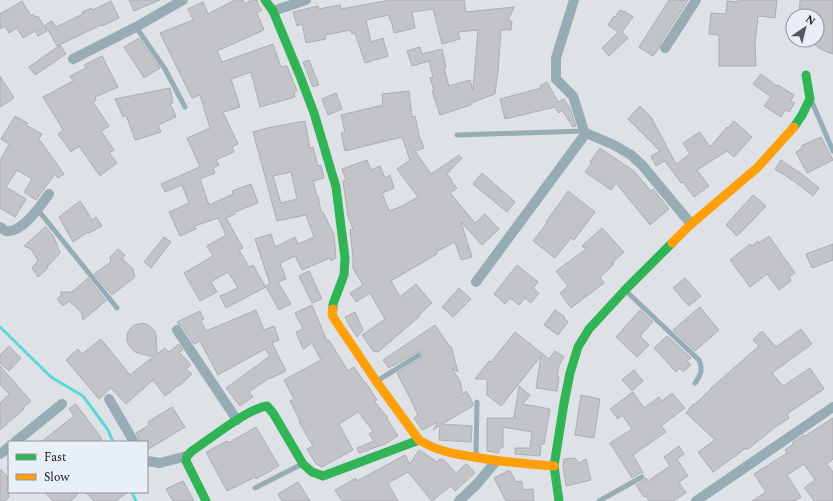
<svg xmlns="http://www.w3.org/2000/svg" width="833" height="501" font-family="Spectral,serif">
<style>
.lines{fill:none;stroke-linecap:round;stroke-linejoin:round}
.stream{stroke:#5cd8d7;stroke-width:3}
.building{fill:#c2c4c8;stroke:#acaeb2;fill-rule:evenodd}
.lane{stroke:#97acb4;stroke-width:5}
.street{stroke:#97acb4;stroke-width:10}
.fast{stroke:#30b455;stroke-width:9}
.slow{stroke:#ff9f0a;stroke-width:9}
</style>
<rect width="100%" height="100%" fill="#dee2e6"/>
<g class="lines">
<path class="stream" d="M0,327L51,377L83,396L108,430L113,442
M132,492L136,501"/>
</g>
<path class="building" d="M129,0H160L134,11Z
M235,0H243L245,4L251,0H257L258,5L262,10L257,13L264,30L217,51L222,62L273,44L281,67L287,66L297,91L294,92L295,97L260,107L251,72L231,79L240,107L223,112L238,144L232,147L234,152L216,160L219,165L213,168L215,173L200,179L209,205L233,194L232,191L251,184L258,203L235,212V214L226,218L243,248L239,250L249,267L253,265L265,286L270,284L255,239L271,234L275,247L295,237L298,244L314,237L306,215L277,221L253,132L267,128L305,121L310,148L313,147L318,166L321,165L324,178L313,181L317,196H318L321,212H323L334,235L336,258L331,261L330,258L302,270L295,256L280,263L286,279L278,282L291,304L279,310L266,287L226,308L220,296L238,288L228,272L211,282L217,292L200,301L184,273L213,256L207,246L226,235L218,218L195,226L196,229L180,236L169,212L189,203L182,185L165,192L161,184L200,167L187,138L210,128L200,95L192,98L160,33L193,20L188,9L203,2L208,14ZM291,172L297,199L281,203L273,176Z
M390,0H464L466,12L514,7L508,21H512L511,30H501L498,71L495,94L471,103V105L440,115L432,91H434L430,78L433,77L429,61L412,66L407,51L420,47L422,54L442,49L446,68H444L449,86L470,80L473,90L478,30L458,32L460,39L442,44L433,9L412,12L415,28L394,33L391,20H390L389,15L366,20L371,42L383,38L388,56L365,63L355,33L352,34L351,30L325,35L326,39L306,43L302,24L297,26L293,12L318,6L319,9L340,5L341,9Z
M669,0H688L660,44L659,48L653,56L639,47Z
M738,0H777L775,18L758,16L755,44L756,66H719V35L709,34L711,13L726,14L727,1L737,2Z
M800,0H833V54L827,52L819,48L809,40H817V16H799Z
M22,1L31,16L33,14L35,17L38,16L47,31L38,36L35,31L23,38L17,28L9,33L5,26L0,29V14Z
M111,1L119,18L102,26L101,25L57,46L45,25L52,21L56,27L83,14L82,12L92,8L93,10Z
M620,10L624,12V11L633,17L622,32L628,38L609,56L602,48L618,32L608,25L614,16L615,17Z
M139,38L160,68L144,78L124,47Z
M60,45L66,54L35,75L29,67Z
M102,56L118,87L95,97L96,100L93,102L109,126L101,131L114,150L109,153L117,163L100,176L79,146L71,152L58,134L63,130L43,97L73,81L70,76L86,68L84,65Z
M309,60L319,85L313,87L303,62Z
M761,74L777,86L778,85L794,95L791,101L795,103L789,112L785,110L781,117L764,106L771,97L753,84Z
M0,76L14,98L0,107Z
M547,82L558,102L564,99L570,108L576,126L573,127L562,110L559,113L555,107L505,119L500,99L541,88L540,86Z
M170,88L173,103H170L176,117L158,125L161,132L135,140L126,115L123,117L115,99Z
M409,91L412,117L415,116L419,135L424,148L415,151L431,174L459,155L462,158L447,174L452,180L451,181L457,188L450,193L475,223L485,214L499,229L482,245L461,222L472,257L461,260L455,242L436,252L437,254L391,281L400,297L416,284L432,303L419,315L420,316L378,352L376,351L374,352L362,335L385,319L370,293L356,302L350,293L363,285L353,268V257L350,230L353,229L348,216L343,181L346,180L342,169L367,160L371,170L380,166L385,178L390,175L394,188L382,193L389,211L400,207L418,197L397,169L410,160L402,137L345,151L341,133L345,132L341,115L383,105L382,94Z
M336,93L342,109L328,115L322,99Z
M640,106L651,117L676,164L690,154L683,143L700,132L710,147L727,127L728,128L734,121L752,137L734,157L727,151L697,170L709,186L694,197L683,182L681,183L665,161L656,166L651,156L660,151L628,119Z
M15,116L28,123L26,125L42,134L39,139L64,174L58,178L55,174L36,200L24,192L32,179L17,170L6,187L26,199L15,217L0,208V161L9,144L1,139Z
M821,137L833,160L807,173L796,152L802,148L801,146Z
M600,148L634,171L651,191L653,189L669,209L650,225L616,183L611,190L585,172L592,163L590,162Z
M781,160L803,175L819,188L813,196L798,184L775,169Z
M482,173L515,202L507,212L473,184Z
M568,191L595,212L574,240L571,238L555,258L533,241L547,223L546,222Z
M753,195L766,206L752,221L737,236L726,225Z
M80,201L84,207L92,220L96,217L102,226L89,233L88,232L73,242L59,217Z
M45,227H46L54,237L60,253L47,267L48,268L38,277L32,268L38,261L31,249L24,246Z
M602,228L624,252L613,262L614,264L600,277L604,283L571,308L560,293L568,286L556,271L586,249L582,246Z
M769,236L795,273L789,277L791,281L779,290L767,274L750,287L730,260L750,244L752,246L758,241L759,243Z
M164,237L171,242L151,268L144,262Z
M833,244V260L812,268L806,254Z
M118,249L125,255L122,259L133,269L135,277L112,295L94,274L111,262L110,257Z
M517,265L538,282L533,288L539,293L531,303L525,298L519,305L510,298L505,304L494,294Z
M309,271L322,299L312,303L299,276Z
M88,278L106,301L83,320L81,312L69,301L63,306L57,299L62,294L60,292H72Z
M685,278L701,296L689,306L673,288Z
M459,288L471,299L453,317L442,307Z
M312,305L327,341L329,340L332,345L348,371L354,367L365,383H366L377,400L375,402L388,418L387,419L398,436L385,444L359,453L357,448L374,441L369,434L373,431L358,412L339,424L353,450L322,467L316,464L307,449L313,446L299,422L300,421L290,401L294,399L284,380L321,360L312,343L303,349L296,332L303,329L295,313Z
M700,307L719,330L695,351L673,330Z
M256,310L264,330L274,326L279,340L272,343L286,371L269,379V378L249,392L253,397L240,406L226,388L270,356L265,349L218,375L200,341L194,344L182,326L178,324L177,322L200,311L204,319L201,321L206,331Z
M555,310L565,317L564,318L568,322L558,335L544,325Z
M640,310L653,322L640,336L649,345L637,357L616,337Z
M355,312L363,330L357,337L349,325L345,317Z
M143,323L148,325L155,331L156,336L157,354L165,348L169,352L179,344L183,350L179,352L191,365L186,369L192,374L179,386V385L165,396L153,380L126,404L111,388L99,399L66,360L78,349L82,354L101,339L130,375L153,357L135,352L132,349L129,345L127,341V336L128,332L131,328L134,325Z
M435,325L450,347L451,346L458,372L452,368L460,381L463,395L466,391L473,403V406L442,424L472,426L471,442L439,440L440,425L433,430L438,422L422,430L414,418L418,415L409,396L397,373L421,358L423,354L421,352H417L393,366L392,365L389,368L383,360Z
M801,329L812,344L772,373L783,386L810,368L824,389L787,414L789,418L774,428L747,450L746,448L713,472L698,452L715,440L686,413L693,404L694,405L710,390V389L759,346L753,340L762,331L776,347Z
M515,332L549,359L555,351L564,357L559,366L557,377H559L557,391L536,388L541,356L501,406L487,395V379H475L489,361L491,362Z
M667,336L691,358L687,361L691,365L683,372L680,368L676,372L654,348Z
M9,346L21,358L9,371L0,363V355Z
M0,366L31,401L23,408L24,409L0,430V403L9,394L0,384Z
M634,370L643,381L632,391L622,380Z
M519,386L530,395L523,404L550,409L544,444H541L540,456L515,454V448H530L532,432L503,427V448H499V453L487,451V418H517L514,416V417Z
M633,392L644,408L659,397L662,401L672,393L685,408L661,426L666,432L633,455L643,473H640L632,478L610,443L632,429L622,415L618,419L610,409Z
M581,395L600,399L594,438L575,435Z
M76,404L102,439L98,442H41L74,416L69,409Z
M172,407L185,427L147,450V442H141L136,433L149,425L148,422Z
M833,418V459L827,464L833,472V501H814L810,495L804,488L815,480L804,464L787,475L801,497L794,501H752L766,492L754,474L787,453L785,450L793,444L792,443L804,435L805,436Z
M256,427L279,466L256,479L255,477L227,491L206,452L227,441L228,443Z
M679,446L684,454L677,459L688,476L679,482L686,493L673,501H649L646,496L644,497L636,485L644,480L646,478L648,481L670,466L664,457Z
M419,450L437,462L440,459L444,460L456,473L466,464L468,465L475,473L455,491L451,486L432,501L408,472L388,483L398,501H342L335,490L356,478L357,481L405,455L410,464Z
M575,458L579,463L586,459L591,480L566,486L563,466L564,459Z
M0,469L9,478V497L5,501H0Z
M508,471H510L516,482L522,481L523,490L533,489L534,501H506L494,478Z
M183,481L194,501H173L166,489Z
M298,482L310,501H282L278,494Z
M45,492H80L71,501H53Z
M85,492H128L116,501H94Z"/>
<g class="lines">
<path class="lane" d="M136,27L165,69L185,107
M812,102L833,151
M457,135L584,131
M38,210L117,308
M626,291L699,360C703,369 701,375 695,383
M377,381L419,355
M476,457L477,402
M255,488L302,464
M599,501L642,477"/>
<path class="street" d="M574,0L556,58V79L573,96L584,131L586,133L614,145L631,155L642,165L691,224
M273,11L306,0
M665,48L696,0
M73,59L136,27L183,0
M0,227C2,228 4,230 6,231C22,234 41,205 49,194
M476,282L586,133
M177,330L237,420
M109,399L134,442
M15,442L62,404
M0,454L9,447
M147,461L160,463L187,456
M459,501L477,484L496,461
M696,501L833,407"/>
<path class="fast" d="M265,0L273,11L300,76L314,113L336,187L345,258L344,275L333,304V309
M794,127L802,115L810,99L806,75
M206,501L186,461L187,456L192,451C210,439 247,409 267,406L273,413L303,464L312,472L323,476L419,440
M559,501L554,466L564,403L570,373L578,347L589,329L625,290L672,243"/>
<path class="slow" d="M672,243L691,224L757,168L794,127
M333,309L332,315L337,323L376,381L419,440C437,451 454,454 474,457C501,462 527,464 554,466"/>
</g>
<rect x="8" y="441" width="140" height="52" fill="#e8eff6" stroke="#90959a"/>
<rect x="16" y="454" width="20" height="6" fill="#30b455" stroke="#90959a"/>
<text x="44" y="461" font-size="12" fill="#0d0f11">Fast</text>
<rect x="16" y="474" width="20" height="6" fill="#ff9f0a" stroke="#90959a"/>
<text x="44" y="481" font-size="12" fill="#0d0f11">Slow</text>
<g transform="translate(805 28) rotate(35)"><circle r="19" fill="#e8eff6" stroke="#90959a"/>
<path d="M0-3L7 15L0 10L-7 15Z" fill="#56595c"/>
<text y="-6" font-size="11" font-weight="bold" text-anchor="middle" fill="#0d0f11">N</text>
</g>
</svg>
